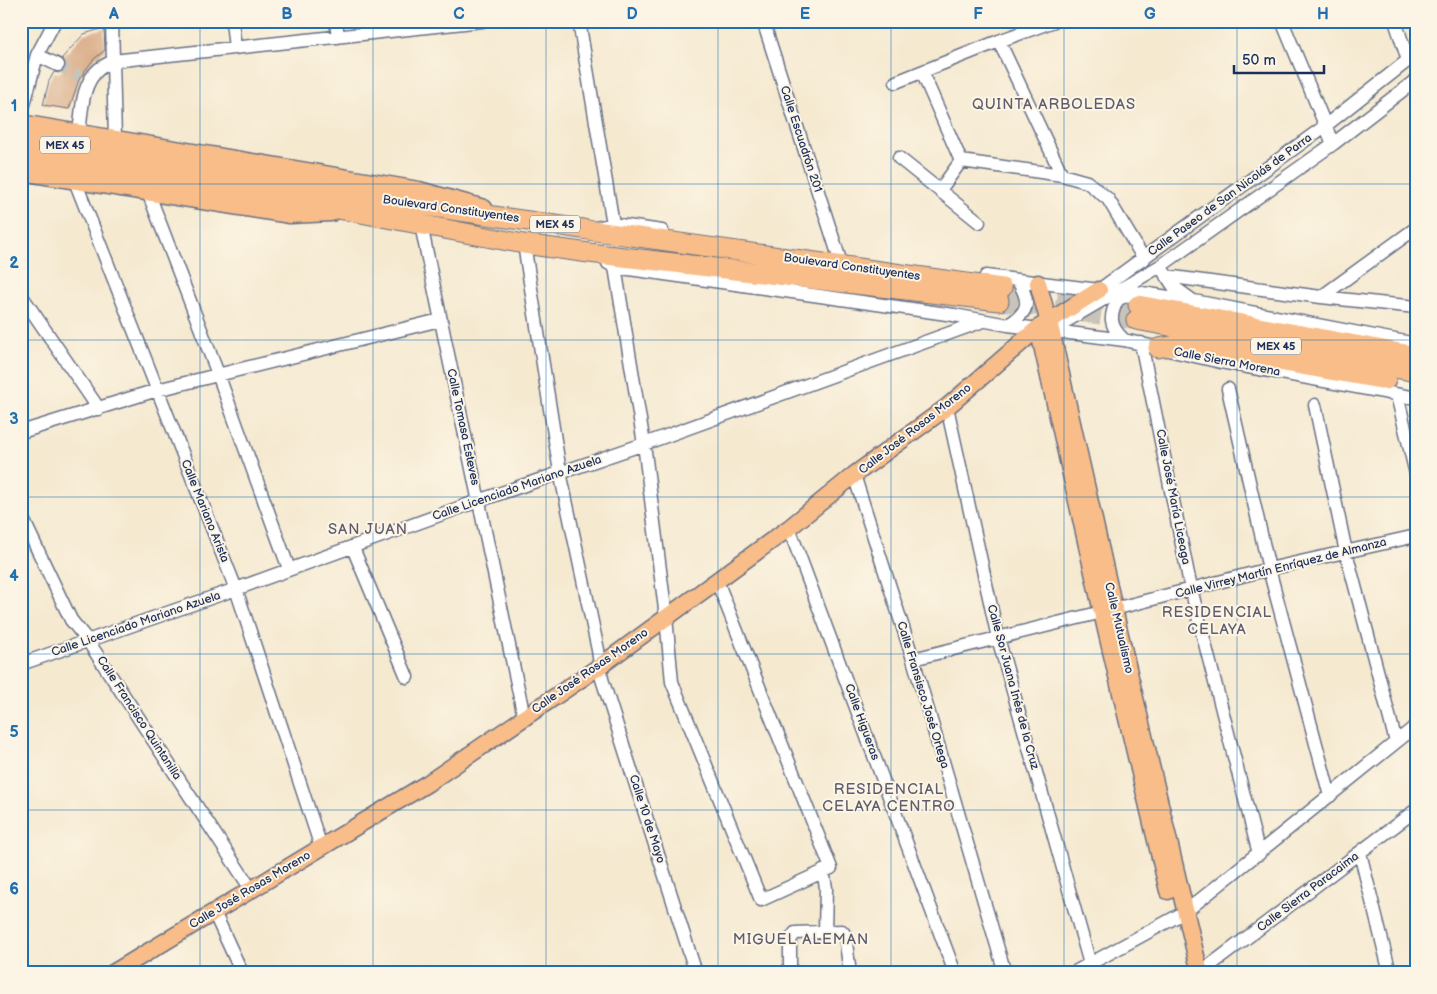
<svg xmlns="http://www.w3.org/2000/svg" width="1437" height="994" font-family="'Balsamiq Sans',sans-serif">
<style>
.building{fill:#dcb08d}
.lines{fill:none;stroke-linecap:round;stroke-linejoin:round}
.minor-tunnel{stroke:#c9c4b9;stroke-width:12;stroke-dasharray:12 6;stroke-linecap:butt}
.highway-tunnel{stroke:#c9c4b9;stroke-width:19;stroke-dasharray:19 9;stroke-linecap:butt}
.minor-casing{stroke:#677086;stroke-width:15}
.major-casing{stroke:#677086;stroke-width:19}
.highway-casing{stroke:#677086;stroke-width:21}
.minor{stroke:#fff;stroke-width:12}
.major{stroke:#f8bd88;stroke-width:16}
.highway{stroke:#f8bd88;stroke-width:19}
.grid{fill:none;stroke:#1f6fb2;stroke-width:1;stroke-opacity:0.55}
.labels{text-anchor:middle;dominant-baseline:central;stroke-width:4;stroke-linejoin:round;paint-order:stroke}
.shield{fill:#fcf5e5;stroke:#5e6a86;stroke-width:1}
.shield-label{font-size:11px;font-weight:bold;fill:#1b2f5e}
.street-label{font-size:12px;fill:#1b2f5e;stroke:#fcf5e5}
.quarter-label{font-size:15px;letter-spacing:1px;fill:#5f5c6e;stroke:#fcf5e5}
.neatline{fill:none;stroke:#1f6fb2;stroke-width:2}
.grid-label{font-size:16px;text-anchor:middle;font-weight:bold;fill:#1f6fb2}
</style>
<rect width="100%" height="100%" fill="#fcf5e5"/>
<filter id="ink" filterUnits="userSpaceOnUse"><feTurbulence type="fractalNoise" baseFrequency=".02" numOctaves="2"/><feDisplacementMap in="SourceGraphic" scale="10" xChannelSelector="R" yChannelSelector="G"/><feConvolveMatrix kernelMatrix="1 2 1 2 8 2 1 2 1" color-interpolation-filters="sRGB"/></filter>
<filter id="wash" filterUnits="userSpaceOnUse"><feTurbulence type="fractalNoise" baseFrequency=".0096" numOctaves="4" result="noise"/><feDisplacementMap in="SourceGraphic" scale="20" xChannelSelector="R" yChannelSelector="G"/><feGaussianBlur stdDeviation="1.12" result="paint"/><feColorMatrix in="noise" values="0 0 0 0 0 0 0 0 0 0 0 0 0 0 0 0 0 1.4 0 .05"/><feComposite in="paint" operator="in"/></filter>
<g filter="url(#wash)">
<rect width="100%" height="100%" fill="#f5e9d0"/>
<g id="blocks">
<path class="building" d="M104,28L105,50L94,59L80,77L69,109L43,105L49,81L54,72L59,73L65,68L66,64L62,58L84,34Z"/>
</g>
</g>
<g filter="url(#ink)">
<use href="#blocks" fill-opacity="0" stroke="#677086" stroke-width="1"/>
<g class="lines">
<path class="minor-tunnel" d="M58,65L80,77"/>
<path class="highway-tunnel" d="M1002,288L1138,305
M999,301L1136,320"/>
<g class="minor-casing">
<path id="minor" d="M112,21L115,139
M232,21L235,48
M336,21L338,37
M579,21L613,224
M763,21L839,257
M1282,21L1333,144
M1395,21L1408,60
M999,41L1062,175
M37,55L58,65
M922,72L961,161
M896,82L999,41L1054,21
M21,116L37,55L55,21
M79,133C82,112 81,84 99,69C103,66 109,63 113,61L482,21
M899,158L979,222
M961,161L1062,175L1087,182L1108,199L1144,259
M75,181L236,589L321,847
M940,190L961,161
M148,192L218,374L289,569
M421,225L524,717
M596,228L613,224L662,231
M524,244L560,472L598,650L602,679L696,973
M608,263L615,267L954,315L1008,325L1124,340L1221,362L1416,398
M615,267L644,444L666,617L672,682L761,900L831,868L717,581
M1164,272L1174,287L1192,300
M986,276L1099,290L1136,292L1194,301L1416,344
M1166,276L1321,297L1416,307
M1099,290L1325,126L1416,54
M21,295L99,409
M1321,297L1416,228
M1008,325C1029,312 1031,302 1018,281
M1051,330L1162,265L1333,144L1416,80
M1124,340C1109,326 1109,316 1118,299L1129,295
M1141,343L1191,589L1259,854
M1228,389L1269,569L1330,796
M1397,395L1416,474
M1315,405L1346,552L1396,742
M947,407L998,638L1090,964
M21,432L157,390L440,320
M854,475L913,659L1005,973
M21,515L71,620L88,641L251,889
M789,528L955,973
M353,548L407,677
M1114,609L1269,569L1416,536
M913,659L1102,612
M21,664L236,589L478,501L644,444L983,321
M1360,853L1390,973
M823,871L826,888L825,931
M214,912L242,973
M790,973V940L795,933L842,931L845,935L849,966
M1073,973L1185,912L1416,726
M1200,973L1416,810"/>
</g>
<g class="major-casing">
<path id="major" d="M21,123L419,190L484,208
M21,172L290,215L331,213
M1038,283L1051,330L1118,626L1200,973
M1038,328L1106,630L1168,891
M113,973L428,783L600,666L789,528L854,475L947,407L1038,328L1099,290"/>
</g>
<g class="highway-casing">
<path id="highway" d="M21,139C155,159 287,185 420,205C476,214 532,221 588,230L1002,288
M21,156L355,212L524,244L589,253L999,301
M1138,305L1416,356
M1136,320L1416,372
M1158,348L1182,344L1386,380"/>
</g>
<use href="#minor" class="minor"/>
<use href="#major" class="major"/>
<use href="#highway" class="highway"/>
</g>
</g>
<path class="grid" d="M200,21V973M373,21V973M546,21V973M718,21V973M891,21V973M1064,21V973M1237,21V973M21,184H1416M21,340H1416M21,497H1416M21,654H1416M21,810H1416"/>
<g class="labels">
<g class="shield">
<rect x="40" y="136.5" width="50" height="17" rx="4"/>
<rect x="530" y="215.5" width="50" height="17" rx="4"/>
<rect x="1251" y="337.5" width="50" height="17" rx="4"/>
</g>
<g class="shield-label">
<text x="65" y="145">MEX 45</text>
<text x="555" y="224">MEX 45</text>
<text x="1276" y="346">MEX 45</text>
</g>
<g class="street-label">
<text transform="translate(801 139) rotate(72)">Calle Escuadrón 201</text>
<text transform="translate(1230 195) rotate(-36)">Calle Paseo de San Nicolás de Parra</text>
<text transform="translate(451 209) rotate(8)">Boulevard Constituyentes</text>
<text transform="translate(852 267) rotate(8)">Boulevard Constituyentes</text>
<text transform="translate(1227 362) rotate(11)">Calle Sierra Morena</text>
<text transform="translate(463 427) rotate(78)">Calle Tomasa Esteves</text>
<text transform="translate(915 429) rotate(-38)">Calle José Rosas Moreno</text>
<text transform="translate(517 488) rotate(-19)">Calle Licenciado Mariano Azuela</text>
<text transform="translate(1173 497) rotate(79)">Calle José María Liceaga</text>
<text transform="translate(205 511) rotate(68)">Calle Mariano Arista</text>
<text transform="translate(1281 568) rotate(-14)">Calle Virrey Martín Enríquez de Almanza</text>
<text transform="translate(136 624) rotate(-19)">Calle Licenciado Mariano Azuela</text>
<text transform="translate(1119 628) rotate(77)">Calle Mutualismo</text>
<text transform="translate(590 671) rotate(-35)">Calle José Rosas Moreno</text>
<text transform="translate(1013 687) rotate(75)">Calle Sor Juana Inés de la Cruz</text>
<text transform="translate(923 695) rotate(73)">Calle Fransisco José Ortega</text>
<text transform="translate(139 718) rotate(57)">Calle Francisco Quintanilla</text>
<text transform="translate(862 722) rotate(70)">Calle Higueras</text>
<text transform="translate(647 819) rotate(72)">Calle 10 de Mayo</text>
<text transform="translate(250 890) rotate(-31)">Calle José Rosas Moreno</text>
<text transform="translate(1308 892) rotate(-37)">Calle Sierra Paracaima</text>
</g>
<g class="quarter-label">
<text x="1054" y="104">QUINTA ARBOLEDAS</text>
<text x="368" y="529">SAN JUAN</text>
<text x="1217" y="612">RESIDENCIAL<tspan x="1217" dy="17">CELAYA</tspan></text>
<text x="889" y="789">RESIDENCIAL<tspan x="889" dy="17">CELAYA CENTRO</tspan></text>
<text x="801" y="939">MIGUEL ALEMAN</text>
</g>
</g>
<rect width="1437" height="994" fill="none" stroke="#fcf5e5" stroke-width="55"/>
<path d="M1234 65v8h90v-8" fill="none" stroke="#1b2f5e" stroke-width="2.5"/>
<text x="1242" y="65" font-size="15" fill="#1b2f5e" stroke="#fcf5e5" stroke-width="4" paint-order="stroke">50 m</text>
<rect x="28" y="28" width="1382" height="938" class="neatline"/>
<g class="grid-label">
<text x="114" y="19">A</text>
<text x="287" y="19">B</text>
<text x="459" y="19">C</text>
<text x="632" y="19">D</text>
<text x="805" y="19">E</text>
<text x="978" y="19">F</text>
<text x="1150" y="19">G</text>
<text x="1323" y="19">H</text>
<text x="14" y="111">1</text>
<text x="14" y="268">2</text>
<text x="14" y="424">3</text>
<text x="14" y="581">4</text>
<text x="14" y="737">5</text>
<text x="14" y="894">6</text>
</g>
</svg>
